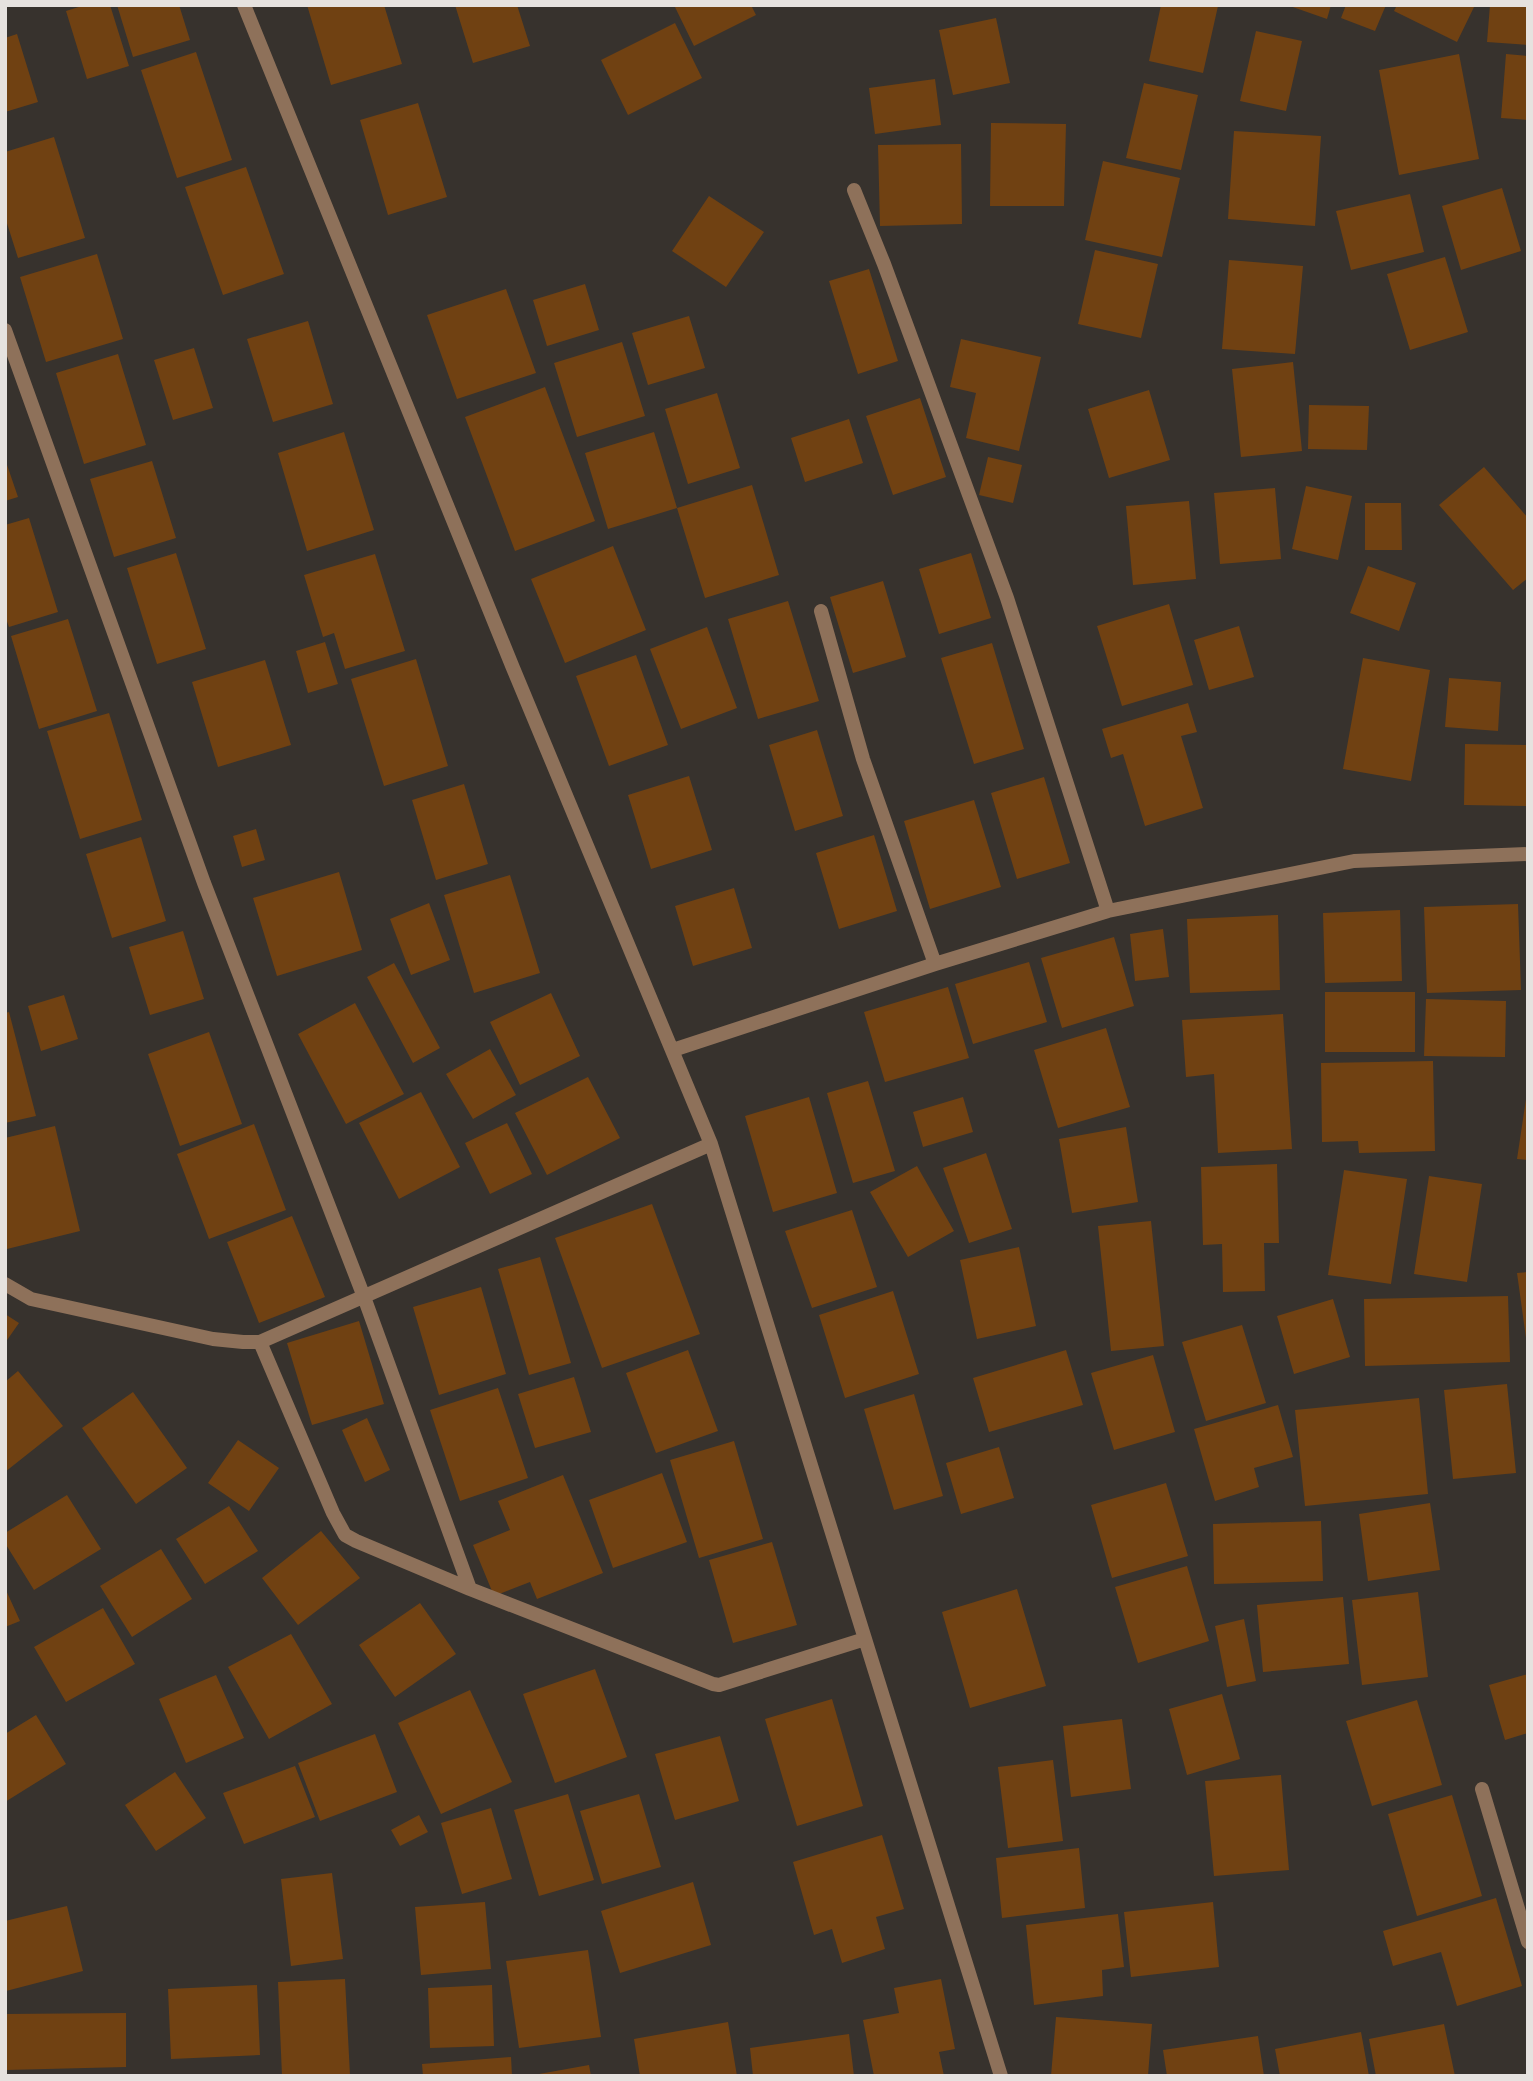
<svg xmlns="http://www.w3.org/2000/svg" width="1533" height="2081" font-family="Signika,sans-serif">
<style>
.building{fill:#704112}
.lines{fill:none;stroke-linecap:round;stroke-linejoin:round}
.minor{stroke:#8e715a;stroke-width:14}
</style>
<rect width="100%" height="100%" fill="#37322d"/>
<path class="building" d="M85,5H110L129,66L87,79L66,11Z
M117,5H179L190,40L133,57Z
M307,5H384L402,64L331,85Z
M455,5H517L530,46L473,63Z
M674,5H751L756,15L694,46Z
M1161,5L1218,6L1203,73L1149,61Z
M1287,5H1331L1327,19Z
M1346,5H1386L1375,31L1341,18Z
M1397,5H1475L1457,42L1394,11Z
M1490,5H1528V45L1487,42Z
M996,18L1010,83L953,95L939,30Z
M675,23L702,78L628,115L601,60Z
M1256,31L1302,41L1286,111L1240,101Z
M17,34L38,102L5,112V38Z
M196,52L232,160L177,178L141,70Z
M1459,54L1479,159L1399,175L1379,70Z
M1506,54L1528,56V120L1501,118Z
M935,79L941,125L875,134L869,88Z
M1144,83L1198,95L1181,170L1126,158Z
M418,103L447,197L388,215L360,120Z
M991,123L1066,124L1064,206H990Z
M1234,131L1321,136L1315,226L1228,219Z
M54,137L85,238L18,258L5,217V152Z
M961,144L962,224L880,226L878,145Z
M1103,161L1180,178L1162,257L1085,240Z
M246,167L284,274L223,295L185,187Z
M1502,188L1521,251L1461,270L1442,206Z
M1410,194L1424,252L1351,270L1336,211Z
M709,196L764,232L726,287L672,251Z
M1095,250L1158,264L1141,338L1078,324Z
M97,254L123,339L46,362L20,277Z
M1445,257L1468,332L1410,350L1387,274Z
M1229,260L1303,266L1295,354L1222,349Z
M869,269L898,361L858,374L829,281Z
M585,284L599,330L547,346L533,300Z
M506,289L536,373L457,399L427,315Z
M689,316L705,368L648,385L632,333Z
M308,321L333,404L273,422L247,339Z
M961,339L1041,357L1019,451L966,438L976,393L950,387Z
M622,342L645,416L577,437L554,363Z
M194,348L213,408L173,420L154,360Z
M118,354L146,445L84,464L56,373Z
M1293,362L1302,451L1241,457L1232,369Z
M545,387L595,521L515,551L465,417Z
M1149,390L1170,460L1109,478L1088,409Z
M717,393L740,468L688,484L665,409Z
M920,398L946,477L893,495L866,416Z
M1309,405L1369,406L1367,450L1308,449Z
M849,419L863,463L805,482L791,438Z
M344,432L374,530L307,551L278,453Z
M654,432L677,508L608,529L585,453Z
M988,457L1022,465L1013,503L979,495Z
M5,459L18,497L5,501Z
M152,461L176,538L114,557L90,479Z
M1484,467L1528,518V578L1513,590L1439,505Z
M752,485L779,575L705,598L677,508Z
M1306,486L1352,496L1338,560L1292,549Z
M1275,488L1281,559L1220,564L1214,493Z
M1189,501L1196,579L1133,585L1126,506Z
M1365,503H1401L1402,550H1365Z
M29,518L58,612L9,627L5,616V525Z
M613,546L646,630L565,663L531,579Z
M176,553L206,649L157,664L127,568Z
M971,553L991,618L939,634L919,569Z
M375,554L405,651L345,669L334,633L323,637L304,575Z
M1368,566L1416,583L1399,631L1350,613Z
M883,581L906,657L853,673L830,597Z
M788,601L819,701L758,719L728,619Z
M1169,604L1193,685L1122,706L1097,626Z
M68,619L97,711L39,729L11,636Z
M1239,626L1254,677L1209,690L1194,640Z
M707,627L737,708L681,729L650,649Z
M325,642L338,684L308,693L296,651Z
M992,643L1024,749L974,764L941,658Z
M636,655L668,745L609,766L576,676Z
M1363,658L1430,670L1411,781L1343,769Z
M416,659L448,766L384,786L351,679Z
M265,660L291,745L218,767L192,682Z
M1449,678L1501,682L1498,731L1445,727Z
M1188,703L1197,732L1181,736L1203,808L1145,826L1123,754L1111,758L1102,729Z
M109,713L142,820L80,839L47,731Z
M817,730L843,816L795,831L769,745Z
M1465,744L1528,745V806L1464,805Z
M689,776L712,850L651,869L628,795Z
M1044,777L1070,863L1017,879L991,793Z
M464,784L488,864L436,880L412,800Z
M974,800L1001,887L930,909L904,821Z
M256,829L265,860L242,867L233,836Z
M874,835L897,911L839,929L816,853Z
M141,837L166,921L112,938L86,854Z
M339,872L362,950L277,976L253,898Z
M510,875L540,973L474,993L444,895Z
M734,888L752,948L693,966L675,906Z
M429,903L450,960L411,975L390,919Z
M1518,904L1521,990L1427,993L1424,907Z
M1400,910L1402,981L1325,983L1323,913Z
M1278,915L1280,990L1190,993L1187,919Z
M1163,929L1169,977L1135,981L1130,934Z
M183,931L204,999L150,1015L129,947Z
M1114,937L1134,1006L1062,1028L1041,958Z
M1029,962L1047,1022L973,1044L955,984Z
M394,963L440,1048L413,1063L367,977Z
M948,987L969,1058L885,1082L864,1012Z
M1325,992H1415V1052H1325Z
M551,993L580,1056L520,1085L490,1022Z
M64,995L78,1039L41,1051L28,1006Z
M1426,999L1506,1001L1505,1057L1424,1056Z
M355,1003L404,1094L346,1124L298,1034Z
M9,1012L36,1116L5,1123V1013Z
M1283,1014L1292,1149L1218,1153L1214,1074L1186,1077L1182,1020Z
M1106,1028L1130,1107L1058,1128L1034,1050Z
M209,1032L242,1124L180,1146L148,1054Z
M490,1049L516,1095L473,1119L446,1074Z
M1433,1061L1435,1151L1359,1153L1358,1141L1322,1142L1321,1063Z
M588,1077L620,1138L547,1175L515,1113Z
M868,1081L895,1171L853,1183L827,1093Z
M421,1092L460,1167L399,1199L359,1123Z
M809,1097L837,1193L773,1212L745,1116Z
M963,1097L973,1132L923,1147L913,1112Z
M1526,1099H1528V1160L1517,1159Z
M507,1123L532,1174L490,1194L465,1143Z
M254,1124L286,1210L209,1239L177,1154Z
M55,1126L80,1231L7,1249L5,1138Z
M1126,1127L1138,1202L1072,1213L1059,1139Z
M986,1153L1012,1229L969,1243L943,1168Z
M1277,1164L1279,1243H1264L1265,1291L1223,1292L1222,1244L1203,1245L1201,1167Z
M917,1166L954,1231L908,1257L870,1192Z
M1344,1170L1407,1179L1391,1284L1328,1275Z
M1429,1176L1482,1184L1467,1282L1414,1274Z
M652,1204L700,1334L602,1368L555,1238Z
M852,1210L877,1287L812,1308L785,1231Z
M292,1216L325,1297L259,1323L227,1242Z
M1151,1221L1164,1346L1111,1351L1098,1226Z
M1019,1247L1036,1326L977,1339L960,1260Z
M540,1257L571,1363L529,1375L498,1269Z
M1528,1272V1338H1526L1517,1273Z
M481,1287L506,1374L439,1395L413,1307Z
M893,1291L919,1374L845,1398L819,1315Z
M1508,1296L1510,1362L1365,1366L1364,1299Z
M1333,1299L1350,1357L1294,1374L1277,1316Z
M5,1314L19,1323L5,1343Z
M359,1321L384,1404L312,1425L287,1343Z
M1242,1325L1266,1403L1206,1421L1182,1342Z
M688,1350L718,1431L656,1453L626,1373Z
M1066,1350L1083,1405L989,1432L973,1378Z
M1153,1355L1175,1432L1114,1450L1091,1373Z
M18,1371L63,1426L5,1472V1382Z
M574,1377L591,1432L535,1448L518,1394Z
M1507,1384L1516,1473L1453,1479L1444,1390Z
M498,1388L528,1478L460,1501L430,1410Z
M133,1392L187,1468L136,1504L82,1428Z
M914,1394L943,1496L894,1510L864,1409Z
M1419,1398L1428,1494L1305,1506L1295,1410Z
M1278,1405L1293,1457L1254,1468L1259,1487L1215,1501L1194,1429Z
M367,1418L390,1470L365,1482L342,1430Z
M238,1440L279,1468L249,1511L208,1483Z
M734,1441L763,1539L699,1558L670,1460Z
M999,1447L1014,1498L961,1514L946,1463Z
M662,1473L687,1542L613,1568L589,1500Z
M563,1475L603,1573L537,1599L530,1582L494,1596L473,1545L510,1530L498,1501Z
M1166,1483L1188,1556L1112,1578L1091,1505Z
M67,1495L101,1549L34,1590L5,1543V1533Z
M1430,1503L1440,1570L1368,1581L1359,1514Z
M229,1506L258,1551L205,1584L176,1539Z
M1321,1521L1323,1581L1214,1584L1213,1524Z
M321,1531L360,1578L298,1625L262,1578Z
M772,1542L797,1625L733,1643L709,1560Z
M161,1549L192,1599L132,1637L100,1586Z
M1187,1566L1209,1641L1138,1663L1115,1587Z
M5,1588L20,1621L5,1627Z
M1017,1589L1046,1686L970,1708L942,1612Z
M1418,1592L1428,1677L1362,1685L1352,1600Z
M1343,1597L1349,1664L1263,1672L1257,1605Z
M420,1603L456,1654L395,1697L359,1645Z
M103,1608L135,1664L66,1702L34,1647Z
M1244,1619L1256,1681L1227,1687L1215,1626Z
M291,1634L332,1704L269,1739L228,1667Z
M595,1669L627,1757L555,1783L523,1694Z
M1528,1674V1733L1505,1740L1489,1685Z
M216,1675L244,1738L186,1763L159,1699Z
M470,1690L512,1782L441,1814L398,1723Z
M1222,1694L1240,1759L1187,1775L1169,1709Z
M832,1699L863,1806L797,1826L765,1719Z
M1417,1700L1442,1785L1372,1806L1346,1721Z
M36,1715L66,1764L5,1802V1734Z
M1122,1719L1131,1789L1071,1797L1063,1726Z
M375,1734L397,1792L320,1821L298,1763Z
M720,1736L739,1801L675,1820L655,1754Z
M1053,1760L1063,1841L1008,1848L998,1767Z
M295,1766L315,1817L244,1844L223,1793Z
M175,1772L206,1818L156,1851L125,1805Z
M1281,1775L1289,1870L1214,1876L1205,1781Z
M568,1794L594,1880L539,1896L514,1810Z
M639,1794L661,1867L602,1884L580,1811Z
M1452,1795L1482,1896L1417,1916L1388,1814Z
M491,1808L512,1879L462,1894L441,1823Z
M419,1815L428,1832L400,1846L391,1830Z
M882,1835L904,1909L876,1917L885,1949L842,1963L832,1929L814,1935L793,1862Z
M1079,1848L1085,1908L1002,1918L996,1858Z
M332,1873L343,1959L291,1966L281,1879Z
M693,1882L711,1945L620,1973L601,1911Z
M1496,1898L1522,1986L1457,2006L1441,1952L1393,1966L1383,1931Z
M485,1902L491,1969L421,1975L415,1907Z
M1213,1902L1219,1967L1131,1977L1124,1912Z
M67,1906L83,1971L6,1991L5,1921Z
M1118,1914L1124,1967L1102,1970L1103,1996L1034,2005L1026,1925Z
M588,1950L601,2037L519,2048L506,1961Z
M345,1979L350,2075L282,2076L278,1982Z
M941,1979L955,2049L939,2052L944,2076H874L863,2020L899,2013L894,1988Z
M257,1985L260,2055L171,2059L168,1989Z
M492,1985L494,2046L430,2048L428,1988Z
M126,2013V2067L6,2070L5,2014Z
M1056,2017L1152,2024L1148,2076H1051Z
M728,2022L737,2076H640L634,2039Z
M1444,2024L1455,2076H1376L1369,2039Z
M1361,2032L1369,2076H1280L1275,2049Z
M849,2034L854,2076H753L750,2048Z
M1258,2036L1264,2076H1167L1163,2050Z
M511,2057L512,2076H423L422,2064Z
M589,2065L591,2076H539V2074Z"/>
<g class="lines">
<path class="minor" d="M244,5L513,668L711,1144L1001,2076
M854,190L884,264L1007,598L1108,911
M5,330L204,883L364,1297L470,1589
M821,611L863,759L935,964
M673,1050L935,964L1108,911L1354,861L1528,854
M5,1284L31,1299L213,1339L243,1342H260L711,1144
M260,1342L333,1513L345,1535L356,1541L470,1589L713,1684L719,1685L865,1639
M1482,1789L1528,1942"/>
</g>
<rect width="1533" height="2081" fill="none" stroke="#e6e2df" stroke-width="14"/>
</svg>
